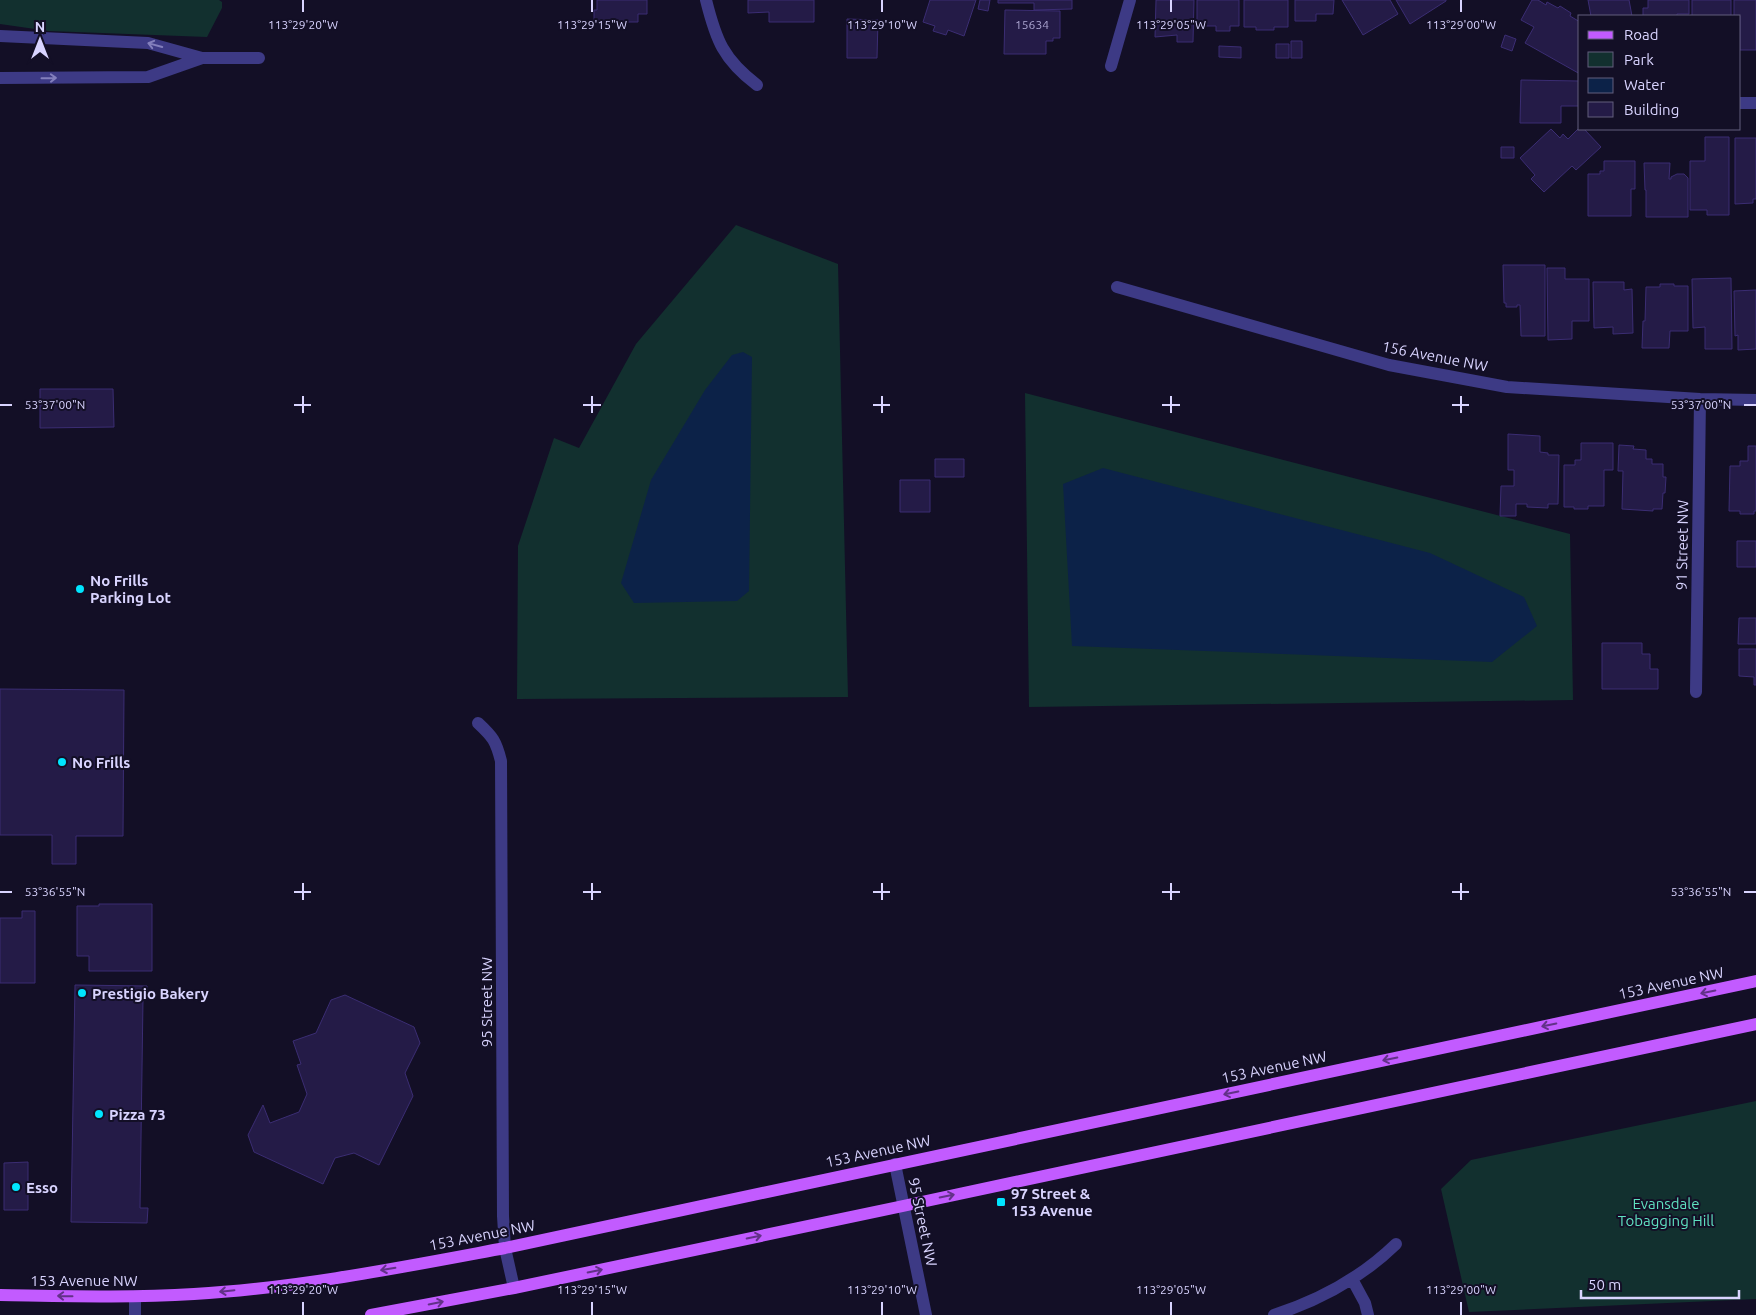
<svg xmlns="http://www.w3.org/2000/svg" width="1756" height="1315" font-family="Ubuntu,sans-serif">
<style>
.green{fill:#12302f}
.water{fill:#0c2248}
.building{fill:#241b47;stroke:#3b2d73}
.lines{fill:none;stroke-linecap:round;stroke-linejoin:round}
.minor{stroke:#3d3a85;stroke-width:12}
.major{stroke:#c25bff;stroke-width:12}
.oneway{stroke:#837fbc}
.oneway2{stroke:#623188}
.ticks{fill:none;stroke:#d9d4ff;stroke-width:2}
.poi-dot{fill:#00e5ff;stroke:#130f26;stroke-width:2}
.labels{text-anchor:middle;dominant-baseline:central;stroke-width:4;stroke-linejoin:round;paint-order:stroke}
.number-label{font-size:12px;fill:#aca6d1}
.street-label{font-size:15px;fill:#d9d4ff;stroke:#130f26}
.poi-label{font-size:15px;font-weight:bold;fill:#d9d4ff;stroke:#130f26;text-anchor:start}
.park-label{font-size:15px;fill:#5fe0c0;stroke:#130f26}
.ticks-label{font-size:12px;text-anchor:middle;fill:#d9d4ff;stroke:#130f26;stroke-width:4;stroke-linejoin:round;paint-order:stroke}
</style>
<rect width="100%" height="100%" fill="#130f26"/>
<path class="green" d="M0,0H219L222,2V8L207,37L49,31L0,24Z
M736,225L838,264L848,697L517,699L518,546L554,438L579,448L636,344Z
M1025,393L1570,534L1573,700L1029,707Z
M1756,1101V1299L1469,1312L1441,1189L1471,1160Z"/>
<path class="water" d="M743,352L752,357L749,591L737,601L634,603L621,583L651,480L705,390L732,355Z
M1103,468L1430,553L1524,597L1537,626L1492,662L1072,646L1063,484Z"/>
<path class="building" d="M597,0H647V14H638V22H594V10H597Z
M748,0H814V22H769V12L748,13Z
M930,0H976L964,36L948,30L946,35L933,31L935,26L923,22Z
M980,0H990L988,11L978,9Z
M998,0H1072V9L1034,10V3H998Z
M1156,0H1194L1193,42H1177V35L1155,37Z
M1197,0H1239V26H1230V31H1216V26H1197Z
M1244,0H1288V27H1274V30H1256V27H1244Z
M1295,0H1334L1333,14H1316V21H1295Z
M1342,0H1390L1398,14L1363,35Z
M1396,0H1446V1L1410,24Z
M1532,0H1538L1546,5L1547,2L1558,8L1560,6L1571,13L1570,16L1580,22V74L1525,43L1534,27L1521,20Z
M1588,0H1629L1632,16H1591Z
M1648,0H1689V14H1677V16H1643V8H1648Z
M1692,0H1731V16H1692Z
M1734,0H1756V50H1740V16H1734Z
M1005,10L1060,11V38H1053V41H1046V54H1004Z
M847,19L878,20L877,58H847Z
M1505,35L1516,39L1512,51L1501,47Z
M1291,41H1302V58H1291Z
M1276,44H1289V58H1276Z
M1219,46L1241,47V58L1219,57Z
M1521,80L1579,81V106H1561V123H1520Z
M1580,127V129H1584L1601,147L1576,170L1572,166L1544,192L1531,179L1535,175L1520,158L1551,129L1560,138L1563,134L1568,139Z
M1705,137H1729V215H1707V210H1690V161H1705Z
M1735,138H1756V199H1753V203L1735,204Z
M1501,147H1514V158H1501Z
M1604,161H1635V189H1631V216H1588V174H1600V171H1604Z
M1644,163H1670L1669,179H1671V177L1677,174H1684L1688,178V217H1646V190H1645Z
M1503,265H1545V336H1521L1520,305H1517V307H1506V303H1504Z
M1547,268H1565V279H1589V321H1572V339L1548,340Z
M1731,278L1732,349H1705V327L1693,328L1692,279Z
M1593,282H1624V290L1632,289L1633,333L1613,334V327L1594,328Z
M1660,284H1674V286H1688V331H1670L1669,348H1642L1643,321H1645L1646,287H1660Z
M1756,290V349L1738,350V335L1735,336L1734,291Z
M40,389H113L114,427L40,428Z
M1508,434L1540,436V452L1548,453V455H1559L1558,504H1548V508L1527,507V504H1516V516H1500L1501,486H1514V470H1508Z
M1581,443H1613V470H1604V506H1588V509H1574V507H1564V465H1575V460H1581Z
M1619,445L1634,446L1633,449L1646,450V459H1652V464H1663V477H1666L1665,493H1663L1662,509H1653V511L1622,509L1623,471H1618Z
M1748,446H1756V511H1754V514H1740V511H1729L1730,466H1740V461H1748Z
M935,459H964V477H935Z
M900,480H930V512H900Z
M1737,541H1756V567H1737Z
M1739,618H1756V644H1738Z
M1602,643H1642V654H1650V669H1658V689H1602Z
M1739,649H1756V685H1754V677L1739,676Z
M0,689L124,690L123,836H76V864H52V835H0Z
M99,904H152V971H89V956H77V906H99Z
M22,911H35V983H0V918H22Z
M75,985L147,986V999H143L140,1208H148L147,1223L71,1222Z
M345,995L414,1027L420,1043L405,1073L413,1096L379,1165L354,1153L335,1158L323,1184L254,1152L248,1135L263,1105L270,1123L299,1112L307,1094L297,1065L301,1064L293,1041L316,1033L331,1000Z
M28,1162V1210H4V1163Z"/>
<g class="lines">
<path class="minor" d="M706,0C716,40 723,59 757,85
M0,36L148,43L202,58H259
M1111,66L1130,0
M0,78L148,77L202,58
M1740,103H1756
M1117,287L1389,365L1507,387L1700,399L1756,400
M1696,692L1700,399
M478,723C493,737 496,741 501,761L503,1216L505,1248L514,1288
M895,1164L926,1315
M1352,1279L1365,1303L1368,1315
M135,1297V1315
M1274,1315C1320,1300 1361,1278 1396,1244"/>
<path class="major" d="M0,1295C65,1296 129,1298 194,1294C298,1288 403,1267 505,1248L1756,981
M371,1315L514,1288L903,1206L1756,1024"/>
</g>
<defs><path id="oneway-shaft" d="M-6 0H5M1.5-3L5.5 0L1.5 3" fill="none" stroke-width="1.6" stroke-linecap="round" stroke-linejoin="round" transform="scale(1.25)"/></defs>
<g class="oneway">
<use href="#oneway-shaft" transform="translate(155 45) rotate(-165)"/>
<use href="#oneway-shaft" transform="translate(49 78) rotate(-1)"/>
</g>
<g class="oneway2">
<use href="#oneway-shaft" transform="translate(1708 992) rotate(168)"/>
<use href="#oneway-shaft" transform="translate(1549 1025) rotate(168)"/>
<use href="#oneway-shaft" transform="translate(1390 1059) rotate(168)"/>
<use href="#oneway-shaft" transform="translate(1231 1093) rotate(168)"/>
<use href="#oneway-shaft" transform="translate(947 1196) rotate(-12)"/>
<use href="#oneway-shaft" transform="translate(754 1237) rotate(-12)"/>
<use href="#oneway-shaft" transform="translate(388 1269) rotate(171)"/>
<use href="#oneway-shaft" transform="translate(595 1271) rotate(-12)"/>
<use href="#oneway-shaft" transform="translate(227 1291) rotate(174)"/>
<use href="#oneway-shaft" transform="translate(65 1296) rotate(-179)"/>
<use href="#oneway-shaft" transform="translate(436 1303) rotate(-11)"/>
</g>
<path class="ticks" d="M303,0V12M592,0V12M882,0V12M1171,0V12M1461,0V12M303,396V413M592,396V413M882,396V413M1171,396V413M1461,396V413M0,405H12M294,405H311M583,405H601M873,405H890M1162,405H1180M1452,405H1469M1744,405H1756M303,883V900M592,883V900M882,883V900M1171,883V900M1461,883V900M0,892H12M294,892H311M583,892H601M873,892H890M1162,892H1180M1452,892H1469M1744,892H1756M303,1302V1315M592,1302V1315M882,1302V1315M1171,1302V1315M1461,1302V1315"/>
<g class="poi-dot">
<circle cx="80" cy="589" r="5"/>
<circle cx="62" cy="762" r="5"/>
<circle cx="82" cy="993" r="5"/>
<circle cx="99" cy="1114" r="5"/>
<circle cx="16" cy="1187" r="5"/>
<rect x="996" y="1197" width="10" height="10" rx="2.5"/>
</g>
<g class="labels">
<g class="number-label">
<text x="1032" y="24">15634</text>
</g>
<g class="street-label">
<text transform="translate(1435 356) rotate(11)">156 Avenue NW</text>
<text transform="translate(1682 545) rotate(-89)">91 Street NW</text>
<text transform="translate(1671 983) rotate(-12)">153 Avenue NW</text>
<text transform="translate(486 1002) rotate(-90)">95 Street NW</text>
<text transform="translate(1274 1067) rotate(-12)">153 Avenue NW</text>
<text transform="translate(878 1151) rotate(-12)">153 Avenue NW</text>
<text transform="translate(923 1222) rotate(78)">95 Street NW</text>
<text transform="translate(482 1235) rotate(-11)">153 Avenue NW</text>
<text x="84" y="1280">153 Avenue NW</text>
</g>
<g class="poi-label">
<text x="90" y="580">No Frills<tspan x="90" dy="17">Parking Lot</tspan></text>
<text x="72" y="762">No Frills</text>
<text x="92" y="993">Prestigio Bakery</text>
<text x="109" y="1114">Pizza 73</text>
<text x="26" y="1187">Esso</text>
<text x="1011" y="1193">97 Street &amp;<tspan x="1011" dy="17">153 Avenue</tspan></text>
</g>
<g class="park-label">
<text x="1666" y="1203">Evansdale<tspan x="1666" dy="17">Tobagging Hill</tspan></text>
</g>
</g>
<g class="ticks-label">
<text x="303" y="29">113°29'20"W</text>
<text x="592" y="29">113°29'15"W</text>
<text x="882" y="29">113°29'10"W</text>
<text x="1171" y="29">113°29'05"W</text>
<text x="1461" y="29">113°29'00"W</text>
<text x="55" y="409">53°37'00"N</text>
<text x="1701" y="409">53°37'00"N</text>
<text x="55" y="896">53°36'55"N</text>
<text x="1701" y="896">53°36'55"N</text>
<text x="303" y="1294">113°29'20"W</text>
<text x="592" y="1294">113°29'15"W</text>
<text x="882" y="1294">113°29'10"W</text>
<text x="1171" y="1294">113°29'05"W</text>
<text x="1461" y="1294">113°29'00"W</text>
</g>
<rect x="1578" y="15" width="162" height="115" fill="#130f26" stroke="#625e7d"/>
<rect x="1588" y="31" width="25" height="8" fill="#c25bff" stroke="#625e7d"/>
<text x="1624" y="40" font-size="15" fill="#d9d4ff">Road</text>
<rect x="1588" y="52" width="25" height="15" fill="#12302f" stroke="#625e7d"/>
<text x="1624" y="65" font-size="15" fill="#d9d4ff">Park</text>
<rect x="1588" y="78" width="25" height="15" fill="#0c2248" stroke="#625e7d"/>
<text x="1624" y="90" font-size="15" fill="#d9d4ff">Water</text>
<rect x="1588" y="102" width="25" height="15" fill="#241b47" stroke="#625e7d"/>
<text x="1624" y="115" font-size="15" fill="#d9d4ff">Building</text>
<g transform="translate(40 40)" stroke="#130f26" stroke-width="4" paint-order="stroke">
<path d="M0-4L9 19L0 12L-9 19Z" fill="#d9d4ff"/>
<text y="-8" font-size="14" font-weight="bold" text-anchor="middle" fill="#d9d4ff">N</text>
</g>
<path d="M1581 1290v8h158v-8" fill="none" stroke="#d9d4ff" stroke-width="2.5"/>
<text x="1588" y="1290" font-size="15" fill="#d9d4ff" stroke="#130f26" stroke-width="4" paint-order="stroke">50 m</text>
</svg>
